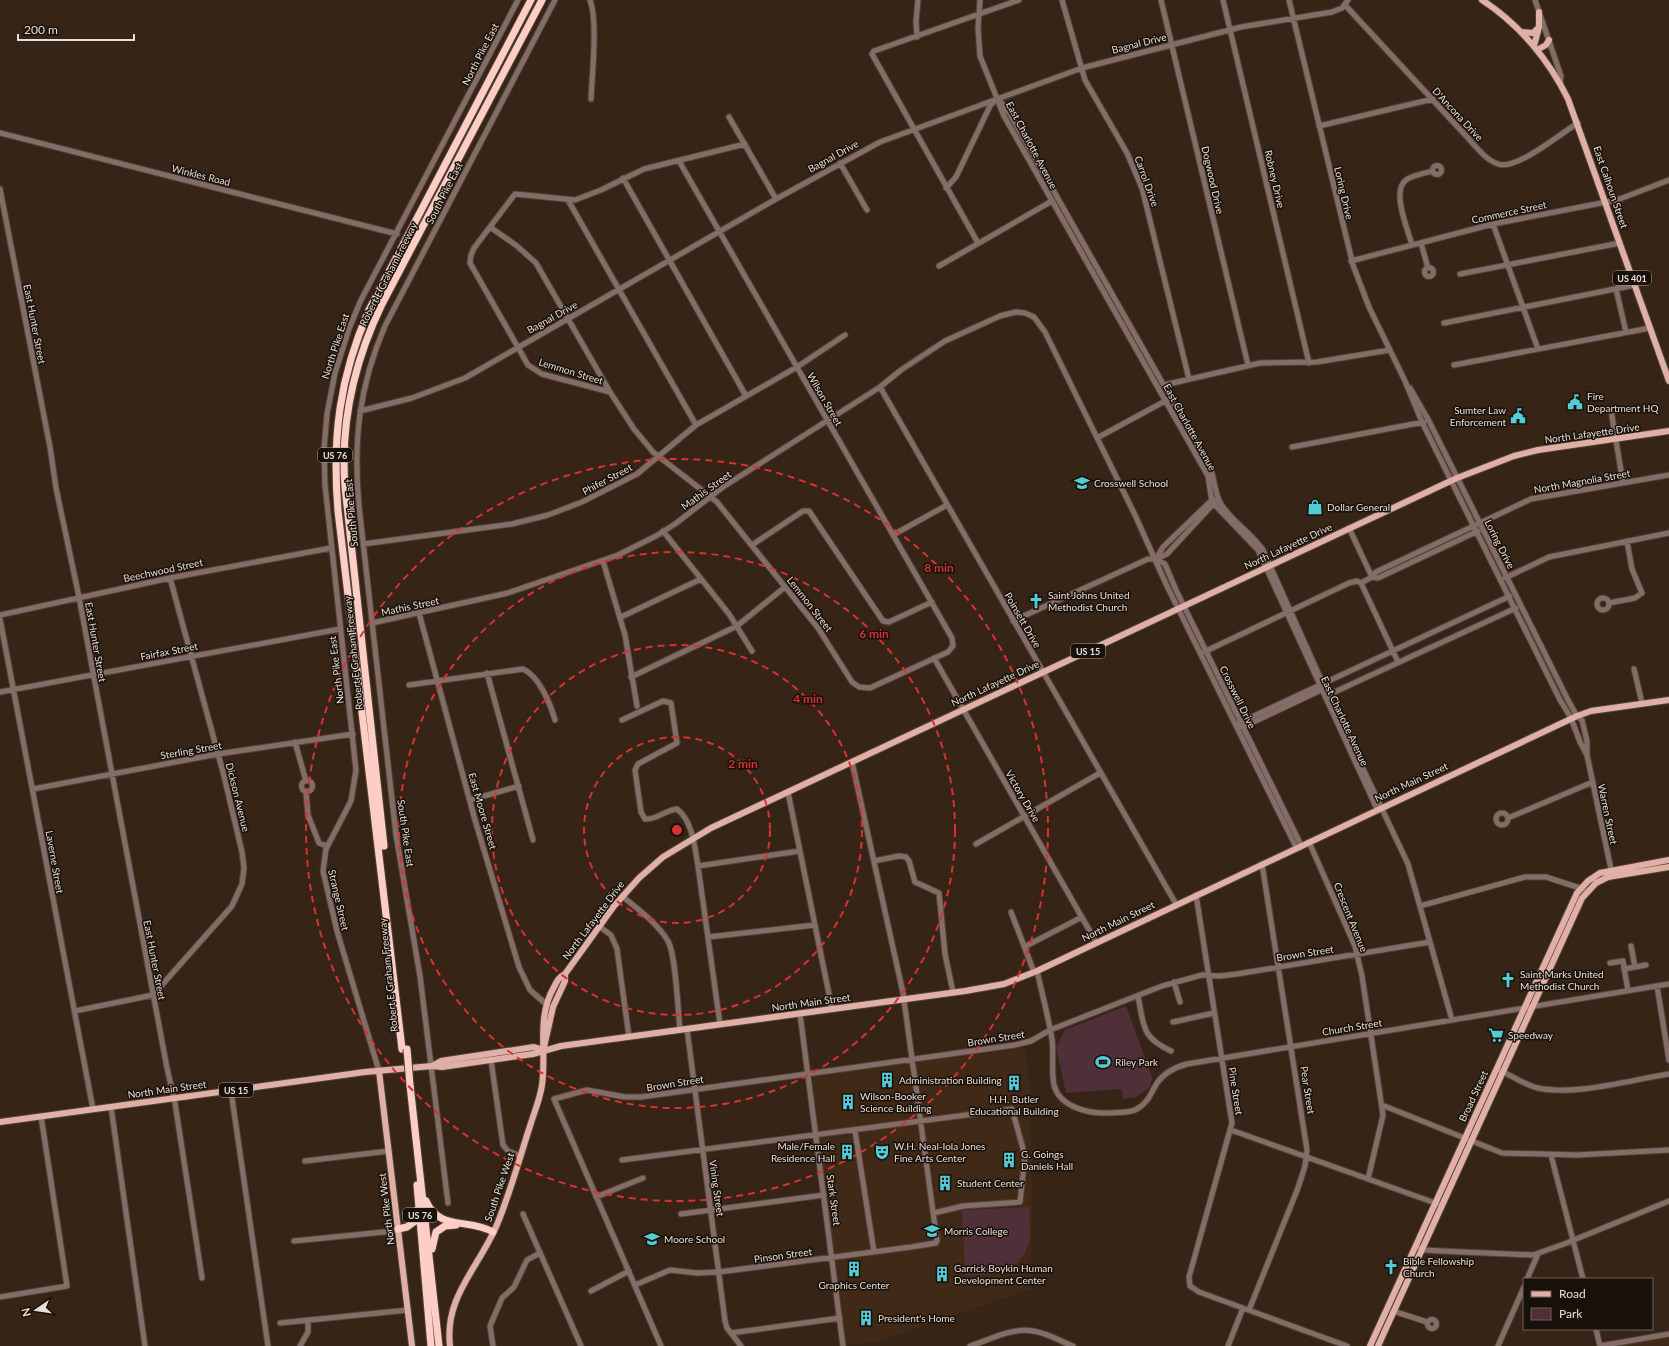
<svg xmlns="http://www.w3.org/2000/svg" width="1669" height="1346" font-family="Lato,sans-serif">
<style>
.built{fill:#402917}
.green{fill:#4f2f38}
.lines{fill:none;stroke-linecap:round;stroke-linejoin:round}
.minor-casing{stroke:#534335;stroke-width:7}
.major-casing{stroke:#534335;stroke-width:8}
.highway-casing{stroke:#534335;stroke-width:9}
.minor{stroke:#846d68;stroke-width:5}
.major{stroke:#e0b0a7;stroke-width:6}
.highway{stroke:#fdcec5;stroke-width:7}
.highway-bridge-casing{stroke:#534335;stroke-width:9;stroke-linecap:butt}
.highway-bridge{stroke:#fdcec5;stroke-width:7}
.ring{fill:none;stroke:#d73131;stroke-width:2;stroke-dasharray:7 5}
.labels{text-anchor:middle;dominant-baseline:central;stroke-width:3;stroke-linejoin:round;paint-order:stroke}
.shield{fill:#18100a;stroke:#aaa098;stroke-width:1}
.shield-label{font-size:9px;font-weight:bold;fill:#e9ded5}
.street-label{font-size:10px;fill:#e9ded5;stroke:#18100a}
.poi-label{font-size:10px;fill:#e9ded5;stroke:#18100a;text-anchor:start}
.centre{fill:#d73131;stroke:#18100a;stroke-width:2}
.ring-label{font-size:12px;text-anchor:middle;font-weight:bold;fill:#d73131;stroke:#18100a;stroke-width:3;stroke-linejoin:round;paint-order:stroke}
</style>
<rect width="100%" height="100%" fill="#362517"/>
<path class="built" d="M1025,1048L1030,1087L1032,1172L1031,1289L879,1341L846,1345L812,1076Z
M1669,1334V1346H1600Z"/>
<path class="green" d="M1126,1006L1152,1077L1150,1087L1136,1097L1123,1099L1122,1089L1066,1093L1056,1047L1065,1030Z
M1029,1207C1029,1216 1031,1226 1030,1235C1026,1272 995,1275 965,1276L962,1210Z"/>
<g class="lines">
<g class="minor-casing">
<path id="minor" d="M590,0C598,20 592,75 591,99
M980,0L978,28L980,56L1004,116L1203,467L1208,476L1212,502L1258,550L1377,809
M1062,0L1085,80L1127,153L1142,188L1189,379
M1161,0L1248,365
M1223,0L1309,363
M1289,0L1353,265L1369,307L1405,381L1422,422L1560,700L1571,718L1580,742L1587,755
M1535,0L1561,76L1560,83
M1345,5L1468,138C1476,147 1486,160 1498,164C1516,171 1561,133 1578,123
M917,37L916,22L918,0
M998,98L1010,114L1209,465C1215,477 1214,493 1221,504C1231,521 1251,532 1263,550L1323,684L1408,864L1452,1020
M729,117L776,199
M1319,126L1433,99
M0,133L397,234
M679,161L952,638L953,646L948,652L870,688L859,687L852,682L818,628L717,502L653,452L634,429L610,392L542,374L528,365L470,263L471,255L474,248L515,194L575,200L601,190L644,169L745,144
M840,163L867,210
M1432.5 170a4.5 4.5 0 1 1 9 0a4.5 4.5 0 1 1-9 0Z
M623,178L746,396
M946,188L956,177L990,106L995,100
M0,189L50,447L56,488L79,597L167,1068L175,1103L202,1278
M568,200L696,425
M1493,224L1538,349
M490,227L517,246L536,263L610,392
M978,243L872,54L874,51L1019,0
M1421,243L1428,268
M1412,245C1408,230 1391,191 1406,180C1413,175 1424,173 1433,171
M1351,261L1493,224L1617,200L1669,180
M939,266L1052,201
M1424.5 272a4.5 4.5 0 1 1 9 0a4.5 4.5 0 1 1-9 0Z
M1460,274L1620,243
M1616,289L1626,332
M1444,323L1635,285
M1454,365L1650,328
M1164,385L1260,363L1317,362L1390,350
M880,387L1176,904
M1410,388L1429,421L1569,702L1577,716L1582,720L1587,741V755L1612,874
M1611,410L1623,483
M360,411L412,398L465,378L776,199L880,142L1082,68L1241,27L1332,12L1342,8L1348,0
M1097,438L1167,400
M1292,447L1424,422
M1349,528L1372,577
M663,531L729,614L752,651
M893,535L947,505
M363,544L512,524L548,515L582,502L637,474L696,425L797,367L845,335
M752,545L803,511H809L883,621L889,622L932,602
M1156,559L1165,564L1176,590L1301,845
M1156,559L1163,547L1213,499
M603,561L625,635L637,706
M1372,577L1376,572L1531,499L1669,475
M1505,578L1549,557L1669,533
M1361,583L1398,662
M1597 604a6 6 0 1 1 12 0a6 6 0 1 1-12 0Z
M1609,603L1635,598L1642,593L1632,569L1627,541
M419,613L475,820L519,967L530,990L546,1004
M0,615L170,578L331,548
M621,617L701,579
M0,619L93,1109
M1013,621L1148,559H1156L1167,554L1215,502
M372,623L508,593L618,555L656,536L675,524L723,487L880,387L901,370L945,341L1000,316L1016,312L1025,313L1034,317L1045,332L1135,515L1166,584L1296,847
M1204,652L1349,583L1357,581L1361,583L1372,577L1378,578L1478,531
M934,658L1096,942
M1634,669L1642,703
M487,673L533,840
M631,677L737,626L785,587
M409,685L523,669C539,676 550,703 555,720
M0,692L340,629
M1326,696L1516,608
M622,720L663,701L671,703L677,743L638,764L635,770L641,812L645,819C657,820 665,810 677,809C693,821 695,849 698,866L720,1024
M1239,723L1510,596
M1240,726L1243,727L1321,690L1322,687
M295,742L306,781
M301.5 786a5.5 5.5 0 1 1 11 0a5.5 5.5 0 1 1-11 0Z
M33,789L218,754L353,734
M306,792L308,815L319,843L327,846
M788,792L832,1009
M470,800L519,786
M1496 819a6 6 0 1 1 12 0a6 6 0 1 1-12 0Z
M1508,818L1593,782
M1309,842L1355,946L1362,976L1383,1115L1368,1179
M976,844L1100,773
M874,861L899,856L906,857L909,861L915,882L939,893L945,954L953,992
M698,866L800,851
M1196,895L1232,1123L1189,1277L1190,1286L1199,1292L1347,1346
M622,896C638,909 657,923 668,941C676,955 678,1012 680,1030
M1420,906L1525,877H1546L1583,889
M1011,912L1034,972
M600,927L611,935L617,949L629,1037
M708,937L815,925
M1028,945L1082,917
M1631,946L1635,967
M1610,963L1623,961L1628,991
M1624,969L1646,965
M1037,971C1042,993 1048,1016 1052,1039C1054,1054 1051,1070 1054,1085C1059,1106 1086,1113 1104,1113C1114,1112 1128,1114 1137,1109C1148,1103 1151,1093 1157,1083C1164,1073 1176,1067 1187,1064L1669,984
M1174,982L1180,1002
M1657,986L1669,1060
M1138,996C1144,1026 1141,1037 1171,1051
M75,1011L153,995L232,906L242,884L244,868L242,852L223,772L170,578
M800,1014L843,1346
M1173,1022L1214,1013
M687,1029L725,1321L727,1328L741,1346
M491,1060L503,1145L508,1151L521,1156
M1499,1070C1512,1076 1525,1085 1538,1088C1576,1096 1630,1080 1669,1074
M379,1071L337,931L323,871L326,849L351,801L356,770L325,485L324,449L327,414L335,373L349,329L360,302L518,0
M231,1091L268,1346
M1382,1105L1502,1153L1577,1155L1669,1150
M111,1107L145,1346
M1231,1130L1438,1204
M855,1131L874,1252
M1551,1155L1583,1279
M622,1160L1012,1109L1025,1156L1020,1202L963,1206L934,1213
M305,1161L389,1151
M596,1197L643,1178
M448,1203L420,976L396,835L359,506C353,441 359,386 385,326L555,0
M523,1214L581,1346
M681,1214L824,1195
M294,1241L394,1231L398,1229
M1419,1247L1425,1250L1441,1251L1533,1255L1564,1244L1669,1201
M1527,1279L1538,1254
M635,1285L670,1270L697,1273L719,1272L911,1247L936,1243L937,1241L903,993L852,762
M591,1291L629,1271
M0,1297L67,1286L41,1116
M1249,1310L1298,1188L1305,1166L1307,1150L1262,864
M1393,1311L1427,1322
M1427.5 1324a4.5 4.5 0 1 1 9 0a4.5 4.5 0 1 1-9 0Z
M280,1323L408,1310
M1596,1329L1600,1346
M731,1333L840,1318
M300,1346L308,1332V1320
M493,1346L490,1326L502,1298L514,1287L527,1260L540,1253
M661,1346L554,1099L587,1090L625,1097H641L1015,1045L1031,1041L1050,1030L1162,986L1202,975L1220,976L1237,974L1430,942
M970,1346C989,1340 1013,1327 1033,1331C1047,1333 1060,1341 1073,1346
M1228,1346L1243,1308
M1498,1346L1524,1287
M1600,1346L1669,1334"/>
</g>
<g class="major-casing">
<path id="major" d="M1482,0C1519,24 1549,60 1568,99L1669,381
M1521,32L1533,33L1539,27
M1534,46L1539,27V12
M1537,50L1546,45L1549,40
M544,1047L553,1007L565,981V974
M432,1066L441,1061L534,1047L543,1050
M379,1071L412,1346
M0,1122L365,1072L432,1066L442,1067L533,1054L561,1046L965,991L1004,984L1037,971L1577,716L1591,711L1669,700
M450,1346C444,1298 478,1268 496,1227C510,1194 519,1160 530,1126C534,1113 540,1099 542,1085C547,1052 536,1018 554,987C557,981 559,977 565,974L614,906L639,878L663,857L711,828L1457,478L1514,456L1538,450L1669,431
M1370,1346L1577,893L1588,881L1600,873L1669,860
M1378,1346L1582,898L1596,883L1608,877L1669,867"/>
</g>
<g class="highway-casing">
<path id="highway" d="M384,846L345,487C340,422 354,362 382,304L542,0
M402,1049L338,511C332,438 339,378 369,310L531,0
M410,1085L439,1346
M417,1185L431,1346
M426,1201C439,1231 469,1218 493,1232
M398,1229L407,1227L414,1222L417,1210
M432,1249L436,1232L445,1226L456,1225"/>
</g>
<use href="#minor" class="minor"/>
<use href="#major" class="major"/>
<use href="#highway" class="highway"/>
<g class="highway-bridge-casing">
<path id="highway-bridge" d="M407,1049L410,1085"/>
</g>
<use href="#highway-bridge" class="highway-bridge"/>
</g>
<g class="ring">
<circle cx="677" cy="830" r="93"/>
<circle cx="677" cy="830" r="185"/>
<circle cx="677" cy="830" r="278"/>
<circle cx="677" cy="830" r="371"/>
</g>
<defs>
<g id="civic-bare" transform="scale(1.2)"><path d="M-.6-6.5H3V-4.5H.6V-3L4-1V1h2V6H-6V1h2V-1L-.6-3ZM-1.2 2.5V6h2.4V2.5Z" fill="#52ccd6" stroke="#18100a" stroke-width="2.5" paint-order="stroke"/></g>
<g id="school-bare" transform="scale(1.2)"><path d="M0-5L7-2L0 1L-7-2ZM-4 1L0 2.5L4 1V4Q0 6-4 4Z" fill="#52ccd6" stroke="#18100a" stroke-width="2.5" paint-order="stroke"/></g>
<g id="shop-bare" transform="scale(1.2)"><path d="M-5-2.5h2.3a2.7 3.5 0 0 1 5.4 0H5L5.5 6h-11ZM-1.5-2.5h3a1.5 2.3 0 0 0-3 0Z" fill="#52ccd6" stroke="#18100a" stroke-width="2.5" paint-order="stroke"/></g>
<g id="church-bare" transform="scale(1.2)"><path d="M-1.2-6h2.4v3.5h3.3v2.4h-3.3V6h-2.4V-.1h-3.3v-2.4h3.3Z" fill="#52ccd6" stroke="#18100a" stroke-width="2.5" paint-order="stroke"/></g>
<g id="supermarket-bare" transform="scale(1.2)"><path d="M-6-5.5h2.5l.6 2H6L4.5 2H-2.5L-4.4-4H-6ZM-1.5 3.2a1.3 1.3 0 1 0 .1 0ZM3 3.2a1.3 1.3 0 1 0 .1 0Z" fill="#52ccd6" stroke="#18100a" stroke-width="2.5" paint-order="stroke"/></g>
<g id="stadium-bare" transform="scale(1.2)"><path d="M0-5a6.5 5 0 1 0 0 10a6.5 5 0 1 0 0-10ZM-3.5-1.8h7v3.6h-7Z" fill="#52ccd6" stroke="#18100a" stroke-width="2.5" paint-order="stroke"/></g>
<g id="building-bare" transform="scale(1.2)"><path d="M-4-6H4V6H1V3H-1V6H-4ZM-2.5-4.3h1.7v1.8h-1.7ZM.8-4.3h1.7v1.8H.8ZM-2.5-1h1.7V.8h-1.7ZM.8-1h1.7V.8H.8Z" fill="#52ccd6" stroke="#18100a" stroke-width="2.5" paint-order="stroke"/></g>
<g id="theatre-bare" transform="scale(1.2)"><path d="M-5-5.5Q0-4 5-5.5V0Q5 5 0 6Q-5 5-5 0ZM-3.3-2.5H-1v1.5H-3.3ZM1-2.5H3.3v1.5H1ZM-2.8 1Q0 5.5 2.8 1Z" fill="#52ccd6" stroke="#18100a" stroke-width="2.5" paint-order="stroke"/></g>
<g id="university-bare" transform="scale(1.2)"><path d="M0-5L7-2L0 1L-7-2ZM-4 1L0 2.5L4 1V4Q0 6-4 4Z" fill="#52ccd6" stroke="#18100a" stroke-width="2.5" paint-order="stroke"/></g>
</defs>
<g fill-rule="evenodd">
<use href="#civic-bare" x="1575" y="402"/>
<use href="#civic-bare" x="1518" y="416"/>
<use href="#school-bare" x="1082" y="483"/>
<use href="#shop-bare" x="1315" y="507"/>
<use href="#church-bare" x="1036" y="601"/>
<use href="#church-bare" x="1508" y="980"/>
<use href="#supermarket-bare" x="1496" y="1035"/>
<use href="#stadium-bare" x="1103" y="1062"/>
<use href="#building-bare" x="887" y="1080"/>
<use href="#building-bare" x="1014" y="1083"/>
<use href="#building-bare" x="848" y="1102"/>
<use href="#building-bare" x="847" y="1152"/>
<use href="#theatre-bare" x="882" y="1152"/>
<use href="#building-bare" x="1009" y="1160"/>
<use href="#building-bare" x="945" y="1183"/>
<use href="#university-bare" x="932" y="1231"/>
<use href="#school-bare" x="652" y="1239"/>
<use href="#church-bare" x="1391" y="1267"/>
<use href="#building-bare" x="854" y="1269"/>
<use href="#building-bare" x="942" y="1274"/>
<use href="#building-bare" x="866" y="1318"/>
</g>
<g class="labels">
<g class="shield">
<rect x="1613" y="271" width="38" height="14" rx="3"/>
<rect x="318" y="448" width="34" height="14" rx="3"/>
<rect x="1071" y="644" width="34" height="14" rx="3"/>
<rect x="219" y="1083" width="34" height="14" rx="3"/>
<rect x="403" y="1208" width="34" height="14" rx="3"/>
</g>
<g class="shield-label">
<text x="1632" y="278">US 401</text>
<text x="335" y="455">US 76</text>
<text x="1088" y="651">US 15</text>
<text x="236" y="1090">US 15</text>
<text x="420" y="1215">US 76</text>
</g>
<g class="street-label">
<text transform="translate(1139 43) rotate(-14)">Bagnal Drive</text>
<text transform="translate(480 54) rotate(-63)">North Pike East</text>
<text transform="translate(1458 114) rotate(47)">D'Ancona Drive</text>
<text transform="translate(1032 145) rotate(62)">East Charlotte Avenue</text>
<text transform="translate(833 156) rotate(-29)">Bagnal Drive</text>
<text transform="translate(201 175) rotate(14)">Winkles Road</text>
<text transform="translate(1275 179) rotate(77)">Robney Drive</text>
<text transform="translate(1213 180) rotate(77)">Dogwood Drive</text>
<text transform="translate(1147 181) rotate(70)">Carrol Drive</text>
<text transform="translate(1611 187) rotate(71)">East Calhoun Street</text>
<text transform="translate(444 193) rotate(-63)">South Pike East</text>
<text transform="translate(1344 193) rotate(77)">Loring Drive</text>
<text transform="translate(1509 212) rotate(-12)">Commerce Street</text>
<text transform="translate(388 274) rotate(-63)">Robert E Graham Freeway</text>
<text transform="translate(552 317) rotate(-29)">Bagnal Drive</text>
<text transform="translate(35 324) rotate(79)">East Hunter Street</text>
<text transform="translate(335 346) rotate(-72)">North Pike East</text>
<text transform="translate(571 371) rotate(17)">Lemmon Street</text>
<text transform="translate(825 399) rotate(60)">Wilson Street</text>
<text transform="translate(1190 427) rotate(61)">East Charlotte Avenue</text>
<text transform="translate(1592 433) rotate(-8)">North Lafayette Drive</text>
<text transform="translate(607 479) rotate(-28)">Phifer Street</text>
<text transform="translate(1582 481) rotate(-10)">North Magnolia Street</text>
<text transform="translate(706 490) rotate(-36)">Mathis Street</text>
<text transform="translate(351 513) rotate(-95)">South Pike East</text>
<text transform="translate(1500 544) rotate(63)">Loring Drive</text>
<text transform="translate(1288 546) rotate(-25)">North Lafayette Drive</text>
<text transform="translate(163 570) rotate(-12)">Beechwood Street</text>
<text transform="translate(810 604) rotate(52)">Lemmon Street</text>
<text transform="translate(410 606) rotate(-12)">Mathis Street</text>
<text transform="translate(1023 620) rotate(60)">Poinsett Drive</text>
<text transform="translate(96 642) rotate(80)">East Hunter Street</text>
<text transform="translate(169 651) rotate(-11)">Fairfax Street</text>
<text transform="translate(353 653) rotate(-96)">Robert E Graham Freeway</text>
<text transform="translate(336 670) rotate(-97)">North Pike East</text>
<text transform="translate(995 683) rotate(-25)">North Lafayette Drive</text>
<text transform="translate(1238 697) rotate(64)">Crosswell Drive</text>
<text transform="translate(1345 721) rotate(65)">East Charlotte Avenue</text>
<text transform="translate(191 750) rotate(-10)">Sterling Street</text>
<text transform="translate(1411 782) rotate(-25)">North Main Street</text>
<text transform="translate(1023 796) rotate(60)">Victory Drive</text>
<text transform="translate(238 797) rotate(76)">Dickson Avenue</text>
<text transform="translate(483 811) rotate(74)">East Moore Street</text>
<text transform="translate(1608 814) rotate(78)">Warren Street</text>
<text transform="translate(406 833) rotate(82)">South Pike East</text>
<text transform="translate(55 862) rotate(80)">Laverne Street</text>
<text transform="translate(339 900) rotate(77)">Strange Street</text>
<text transform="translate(1351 917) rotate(68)">Crescent Avenue</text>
<text transform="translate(593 920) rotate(-53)">North Lafayette Drive</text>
<text transform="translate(1118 921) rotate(-26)">North Main Street</text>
<text transform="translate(1305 953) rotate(-9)">Brown Street</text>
<text transform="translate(155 960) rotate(79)">East Hunter Street</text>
<text transform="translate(388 975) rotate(-96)">Robert E Graham Freeway</text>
<text transform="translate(811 1002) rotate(-8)">North Main Street</text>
<text transform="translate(1352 1027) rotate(-9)">Church Street</text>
<text transform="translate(996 1038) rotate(-9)">Brown Street</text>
<text transform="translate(675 1083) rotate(-9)">Brown Street</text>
<text transform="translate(167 1089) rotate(-8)">North Main Street</text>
<text transform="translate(1308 1090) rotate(81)">Pear Street</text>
<text transform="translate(1236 1091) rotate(81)">Pine Street</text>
<text transform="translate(1473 1096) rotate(-65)">Broad Street</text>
<text transform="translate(499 1187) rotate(-71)">South Pike West</text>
<text transform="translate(717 1188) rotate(82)">Vining Street</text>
<text transform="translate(834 1200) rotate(82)">Stark Street</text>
<text transform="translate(386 1209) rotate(-97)">North Pike West</text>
<text transform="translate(783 1255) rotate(-8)">Pinson Street</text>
</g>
<g class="poi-label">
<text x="1587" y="396">Fire<tspan x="1587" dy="12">Department HQ</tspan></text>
<text x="1506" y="410" text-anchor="end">Sumter Law<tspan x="1506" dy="12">Enforcement</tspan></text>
<text x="1094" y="483">Crosswell School</text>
<text x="1327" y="507">Dollar General</text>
<text x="1048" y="595">Saint Johns United<tspan x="1048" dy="12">Methodist Church</tspan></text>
<text x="1520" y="974">Saint Marks United<tspan x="1520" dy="12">Methodist Church</tspan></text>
<text x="1508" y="1035">Speedway</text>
<text x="1115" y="1062">Riley Park</text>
<text x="899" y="1080">Administration Building</text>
<text x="860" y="1096">Wilson-Booker<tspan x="860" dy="12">Science Building</tspan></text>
<text x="1014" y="1099" text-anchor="middle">H.H. Butler<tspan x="1014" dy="12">Educational Building</tspan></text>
<text x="835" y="1146" text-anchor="end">Male/Female<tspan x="835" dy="12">Residence Hall</tspan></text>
<text x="894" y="1146">W.H. Neal-Iola Jones<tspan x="894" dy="12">Fine Arts Center</tspan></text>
<text x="1021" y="1154">G. Goings<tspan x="1021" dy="12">Daniels Hall</tspan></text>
<text x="957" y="1183">Student Center</text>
<text x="944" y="1231">Morris College</text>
<text x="664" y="1239">Moore School</text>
<text x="1403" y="1261">Bible Fellowship<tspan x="1403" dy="12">Church</tspan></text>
<text x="954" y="1268">Garrick Boykin Human<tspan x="954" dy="12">Development Center</tspan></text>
<text x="854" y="1285" text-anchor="middle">Graphics Center</text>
<text x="878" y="1318">President's Home</text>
</g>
</g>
<circle cx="677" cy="830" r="6" class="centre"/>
<g class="ring-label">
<text x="939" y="572">8 min</text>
<text x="874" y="638">6 min</text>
<text x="808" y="703">4 min</text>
<text x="743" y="768">2 min</text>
</g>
<rect x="1523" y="1278" width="130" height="52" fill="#18100a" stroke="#6c625b"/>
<rect x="1531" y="1291" width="20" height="6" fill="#e0b0a7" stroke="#6c625b"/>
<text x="1559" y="1298" font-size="12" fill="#e9ded5">Road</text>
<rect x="1531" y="1308" width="20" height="12" fill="#4f2f38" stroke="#6c625b"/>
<text x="1559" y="1318" font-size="12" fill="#e9ded5">Park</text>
<g transform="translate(36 1310) rotate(257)" stroke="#18100a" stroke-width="3" paint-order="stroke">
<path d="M0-3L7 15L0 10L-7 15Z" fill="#e9ded5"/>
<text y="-6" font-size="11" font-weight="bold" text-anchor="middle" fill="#e9ded5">N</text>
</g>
<path d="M18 34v6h116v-6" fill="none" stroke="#e9ded5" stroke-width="2"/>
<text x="24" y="34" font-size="12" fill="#e9ded5" stroke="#18100a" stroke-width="3" paint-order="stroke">200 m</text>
</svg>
